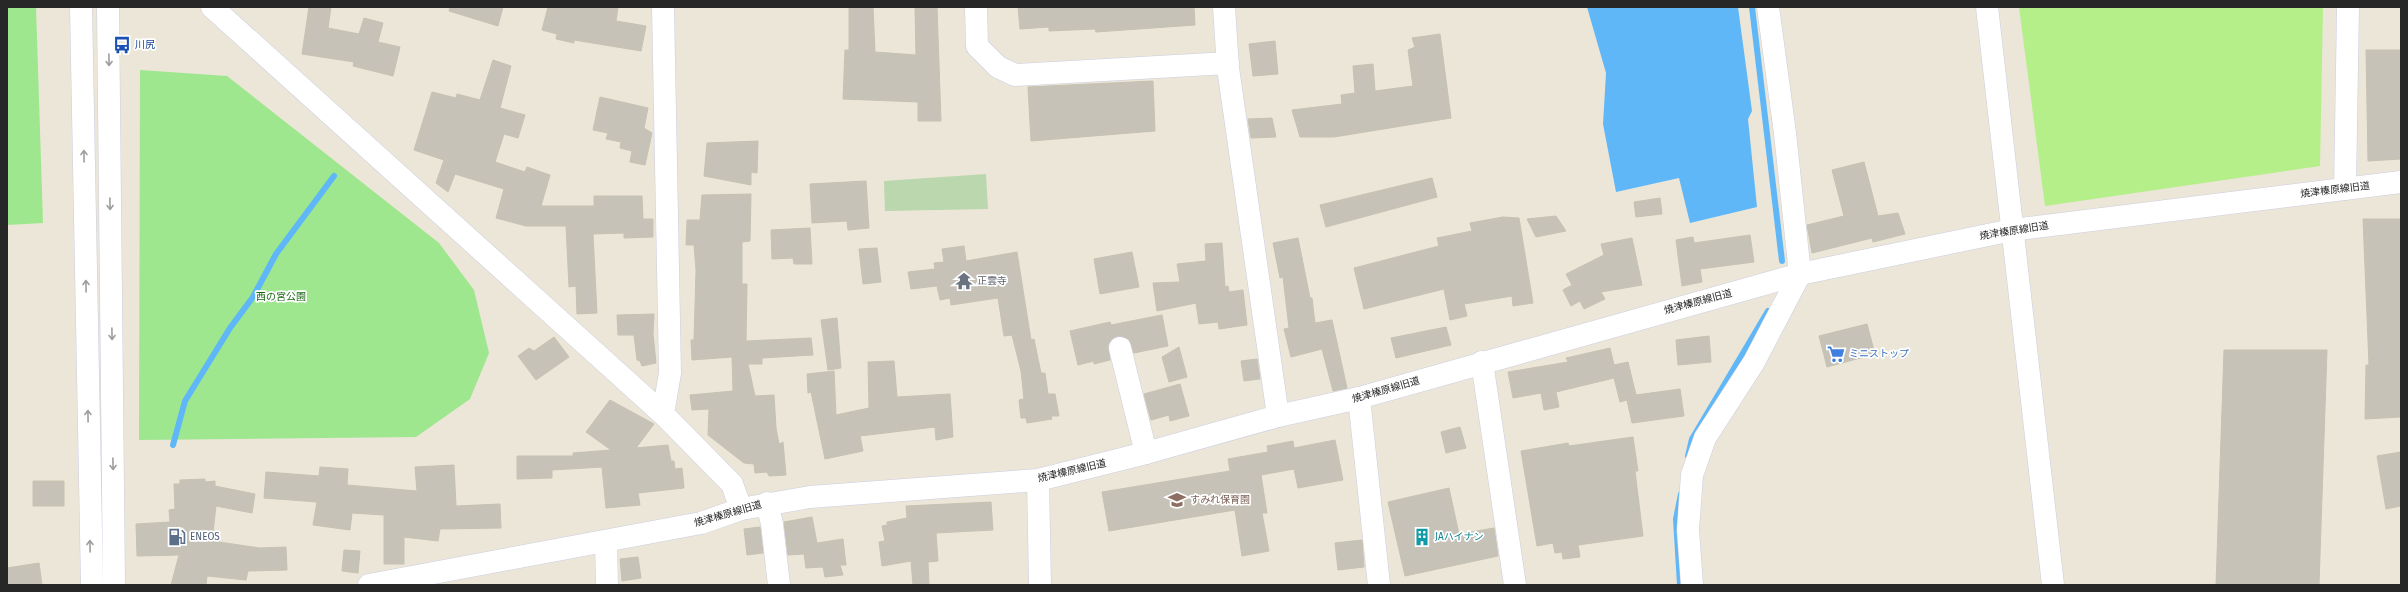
<svg xmlns="http://www.w3.org/2000/svg" width="2408" height="592" font-family="'Fira Sans','Noto Sans JP',sans-serif">
<style>
.green{fill:#9ee78e}
.cemetery{fill:#bad7ad}
.pitch{fill:#b4ef89}
.water{fill:#60b7f7}
.lines{fill:none;stroke-linecap:round;stroke-linejoin:round}
.stream{stroke:#60b7f7;stroke-width:6}
.building{fill:#c6c2b7;stroke:#c6c2b1}
.minor-casing{stroke:#cccde2;stroke-width:23}
.tertiary-casing{stroke:#cccde2;stroke-width:23}
.minor{stroke:#fff;stroke-width:22}
.tertiary{stroke:#fff;stroke-width:22}
.oneway{stroke:#9e9e9e}
.labels{text-anchor:middle;dominant-baseline:central;stroke-width:3.5;stroke-linejoin:round;paint-order:stroke}
.transit-label{font-size:10px;fill:#164399;stroke:#fff;text-anchor:start}
.street-label{font-size:10px;fill:#272727;stroke:#fff}
.worship-label{font-size:10px;fill:#5b616d;stroke:#fff;text-anchor:start}
.park-label{font-size:10px;fill:#186814;stroke:#fff}
.shop-label{font-size:10px;fill:#366cbe;stroke:#fff;text-anchor:start}
.education-label{font-size:10px;fill:#785e54;stroke:#fff;text-anchor:start}
.service-label{font-size:10px;fill:#4e5e75;stroke:#fff;text-anchor:start}
.culture-label{font-size:10px;fill:#0d838f;stroke:#fff;text-anchor:start}
</style>
<rect width="100%" height="100%" fill="#ebe6d7"/>
<path class="green" d="M7,7H36L43,223L7,225Z
M140,70L227,76L439,243L474,290L489,353L470,399L416,437L139,440Z"/>
<path class="cemetery" d="M986,174L988,209L885,211L884,181Z"/>
<path class="pitch" d="M2019,7H2323L2320,166L2045,206Z"/>
<path class="water" d="M1587,7H1738L1752,111L1748,119L1757,207L1690,223L1679,178L1616,192L1603,124L1606,73Z"/>
<g class="lines">
<path class="stream" d="M1752,7L1782,261
M173,445L185,401L230,328L253,297L276,254L334,176
M1688,456L1692,439L1768,311
M1680,585L1676,519L1681,494"/>
</g>
<path class="building" d="M309,7H331L328,28L359,34L364,18L383,23L378,42L400,47L393,76L353,66L354,62L302,54Z
M450,7H503L498,26L449,11Z
M548,7H618L616,21L646,26L641,51L574,40V43L556,39L557,34L542,30Z
M849,7H873L875,52L916,55L915,7H937L941,121H918V102L843,99L845,50H849Z
M1018,7H1194L1195,25L1096,32L1095,29L1049,31V27L1020,29Z
M1440,34L1451,118L1334,137H1300L1292,110L1342,104L1341,95L1355,93L1353,66L1373,64L1375,91L1413,86L1408,50L1415,47L1412,38Z
M1275,41L1278,74L1253,76L1249,44Z
M2366,50H2401V159L2368,161Z
M493,60L511,66L500,108L525,115L518,138L504,134L495,162L525,172L527,167L550,175L541,206H594V196H642L643,219H653V237L624,238V233L593,234L597,313L577,314L576,286L569,287L566,226H526L496,218L504,189L455,174L448,192L436,183L444,160L414,150L432,92L456,98L457,94L480,100Z
M1153,81L1155,131L1031,141L1028,87Z
M600,97L648,108L644,128L652,133L645,165L630,162L632,151L620,148L621,142L606,139L608,133L593,130Z
M1272,118L1276,137L1251,138L1248,119Z
M758,141L757,173L751,172V185L704,176L707,143Z
M1864,162L1878,216L1898,213L1905,234L1873,242L1872,238L1812,253L1807,225L1844,216L1832,170Z
M1432,178L1437,197L1326,227L1320,205Z
M866,181L869,228L848,230L847,221L812,223L810,184Z
M751,194L750,241L742,242V284H747L746,341L811,338L813,355L762,358V364H748L755,396L774,395L776,428L779,444L783,442L786,475L769,476L767,472L755,473L754,464L744,463L708,435L709,409L692,410L690,395L733,391L732,357L692,360L691,340H694L696,270L694,245H686L687,220H700L702,195Z
M1660,198L1662,214L1636,217L1634,202Z
M1556,216L1566,231L1536,237L1527,219Z
M1503,217L1519,218L1533,303L1513,306L1512,296L1464,304L1467,316L1450,320L1444,289L1364,309L1354,268L1439,246L1437,238L1472,231L1470,223Z
M2363,219H2401V417L2365,419L2366,365H2369Z
M810,228L812,264H794L793,258L772,259L771,230Z
M1750,235L1754,262L1700,269L1702,282L1682,286L1676,240L1693,237L1694,243Z
M1298,238L1310,298H1312L1315,323L1332,320L1347,388L1333,391L1322,349L1291,357L1284,329L1289,328L1283,277L1280,278L1273,243Z
M1632,238L1642,285L1601,292L1605,299L1584,309L1580,301L1571,306L1563,290L1572,285L1566,274L1604,255L1601,244Z
M1222,243L1225,287L1228,286L1229,292L1243,290L1247,325L1219,329L1218,322L1199,324L1196,303L1157,311L1153,283L1180,282L1177,264L1206,261L1205,244Z
M964,246L966,261L1017,252L1031,340L1034,339L1041,373H1045L1048,394H1055L1059,416H1051L1052,419L1027,423L1026,418H1021L1019,400L1024,399L1021,371L1012,335L1004,336L998,298L951,305L950,298L940,300L937,286L911,289L908,272L935,269L934,263L944,262L942,249Z
M877,248L881,282L863,284L859,249Z
M1132,252L1139,287L1100,294L1094,259Z
M654,314L653,334L656,363L642,366L640,361L637,360L634,335H618L617,315Z
M1162,315L1168,346L1134,353L1129,339L1117,336L1108,344L1110,360L1094,364V361L1078,365L1070,331L1110,322L1111,325Z
M837,318L841,368L828,370L821,320Z
M1867,324L1875,354L1827,367L1819,336Z
M1446,327L1451,345L1396,358L1391,338Z
M1709,336L1711,362L1678,365L1676,340Z
M554,337L569,357L536,380L518,356L529,348L534,351Z
M1179,347L1187,377L1169,382L1162,357Z
M1610,348L1614,365L1628,362L1636,395L1680,389L1684,416L1632,423L1627,400L1620,402L1614,378L1556,392L1559,407L1544,410L1541,393L1513,398L1508,372L1568,362L1566,358Z
M2224,350H2327L2319,585H2216Z
M1257,359L1260,379L1244,381L1241,361Z
M894,361L897,397L950,394L953,437L936,440L935,427L860,436L863,451L825,459L811,392L808,393L807,374L834,371L836,415L869,408L868,362Z
M1180,384L1189,416L1170,421L1169,415L1151,420L1144,394Z
M610,400L654,424L636,448L668,445L671,461H674L675,469L682,468L684,488L638,493L640,505L606,508L602,467L552,470V478L517,479V456H573V453L611,450L586,432Z
M1460,427L1466,448L1446,453L1441,432Z
M1633,437L1638,471H1635L1643,536L1578,545L1580,557L1563,559L1562,552L1555,553L1553,543L1537,546L1521,451L1568,443L1569,446Z
M1335,440L1343,480L1298,488L1294,469L1261,475L1267,513H1262L1269,551L1242,556L1235,510L1109,531L1102,492L1230,471L1228,459L1268,452L1267,446L1293,441L1294,448Z
M2401,452V506L2386,509L2377,456Z
M454,465L456,506L500,504L501,528L440,529L438,541L404,537V564H384V515L352,513L350,530L313,525L317,502L264,498L266,472L319,476L320,467L348,469L347,485L417,491L415,467Z
M205,479V482L215,481V486L255,494L252,513L216,506L212,541L260,548L286,547L287,570L248,571L246,580L207,576L206,585H171L179,555L137,556L136,524L170,522L169,510L175,509L174,484H180V480Z
M33,481H64V506H33Z
M1449,488L1459,534L1494,528L1498,556L1405,576L1388,502Z
M991,502L993,530L936,533L938,561L928,562L929,585H913L911,561L882,566L879,542L885,541L882,526L887,525V522L907,518L906,506Z
M812,517L817,543L843,539L846,565H840L843,575L825,577L823,567L806,568L804,554L788,555L784,522Z
M760,527L763,553L747,555L744,529Z
M1362,540L1364,567L1338,570L1335,543Z
M344,550L360,551L358,573L342,571Z
M638,557L641,578L622,581L620,559Z
M39,563L42,585H7V568Z"/>
<g class="lines">
<g class="minor-casing">
<path id="minor" d="M976,7L977,46L998,67L1015,75L1228,63
M1224,7L1228,68L1278,416
M2345,189L2348,7
M1120,348L1146,453
M1359,398L1379,585
M767,503L772,524L779,585
M606,543L607,585
M1692,585L1688,530L1692,475L1705,438L1754,362L1800,274L1785,133L1768,7"/>
</g>
<g class="tertiary-casing">
<path id="tertiary" d="M81,7L92,585
M108,7L114,585
M212,7L663,414L732,484L741,509
M1987,7L2053,585
M1482,362L1515,585
M663,414L670,373L663,7
M1038,480L1040,585
M369,585L701,523L741,509L810,497L1038,480L1146,453L1278,416L1359,398L1800,274L2012,230L2401,182"/>
</g>
<use href="#minor" class="minor"/>
<use href="#tertiary" class="tertiary"/>
</g>
<defs><path id="oneway-shaft" d="M-6 0H5M1.5-3L5.5 0L1.5 3" fill="none" stroke-width="1.6" stroke-linecap="round" stroke-linejoin="round"/></defs>
<g class="oneway">
<use href="#oneway-shaft" transform="translate(109 60) rotate(89)"/>
<use href="#oneway-shaft" transform="translate(84 156) rotate(-91)"/>
<use href="#oneway-shaft" transform="translate(110 204) rotate(89)"/>
<use href="#oneway-shaft" transform="translate(86 286) rotate(-91)"/>
<use href="#oneway-shaft" transform="translate(112 334) rotate(89)"/>
<use href="#oneway-shaft" transform="translate(88 416) rotate(-91)"/>
<use href="#oneway-shaft" transform="translate(113 464) rotate(89)"/>
<use href="#oneway-shaft" transform="translate(90 546) rotate(-91)"/>
</g>
<defs>
<g id="bus-bare" transform="scale(1.38)"><path d="M-5-6H5V4H4V6H2V4H-2V6H-4V4H-5ZM-3.5-4V0h7V-4ZM-3.5 1.2v1.5H-2V1.2ZM2 1.2v1.5H3.5V1.2Z" fill="#1a4fb4" stroke="#fff" stroke-width="2.5" paint-order="stroke"/></g>
<g id="temple-bare" transform="scale(1.38)"><path d="M0-6L5-2H3V0L6.5 2.5H4V6H1.5V3h-3V6H-4V2.5H-6.5L-3 0V-2H-5Z" fill="#6b7280" stroke="#fff" stroke-width="2.5" paint-order="stroke"/></g>
<g id="supermarket-bare" transform="scale(1.38)"><path d="M-6-5.5h2.5l.6 2H6L4.5 2H-2.5L-4.4-4H-6ZM-1.5 3.2a1.3 1.3 0 1 0 .1 0ZM3 3.2a1.3 1.3 0 1 0 .1 0Z" fill="#3f7fe0" stroke="#fff" stroke-width="2.5" paint-order="stroke"/></g>
<g id="school-bare" transform="scale(1.38)"><path d="M0-5L7-2L0 1L-7-2ZM-4 1L0 2.5L4 1V4Q0 6-4 4Z" fill="#8d6e63" stroke="#fff" stroke-width="2.5" paint-order="stroke"/></g>
<g id="fuel-bare" transform="scale(1.38)"><path d="M-5.5-6h7V0h2V4h1.3V-2.5L3-4.5l.8-.8L6-3V5H2.5V1h-1V6h-7ZM-4.2-4.7v3.2H.2V-4.7Z" fill="#5c6f8a" stroke="#fff" stroke-width="2.5" paint-order="stroke"/></g>
<g id="building-bare" transform="scale(1.38)"><path d="M-4-6H4V6H1V3H-1V6H-4ZM-2.5-4.3h1.7v1.8h-1.7ZM.8-4.3h1.7v1.8H.8ZM-2.5-1h1.7V.8h-1.7ZM.8-1h1.7V.8H.8Z" fill="#0f9aa8" stroke="#fff" stroke-width="2.5" paint-order="stroke"/></g>
</defs>
<g fill-rule="evenodd">
<use href="#bus-bare" x="122" y="45"/>
<use href="#temple-bare" x="964" y="281"/>
<use href="#supermarket-bare" x="1836" y="354"/>
<use href="#school-bare" x="1177" y="500"/>
<use href="#fuel-bare" x="177" y="537"/>
<use href="#building-bare" x="1422" y="537"/>
</g>
<g class="labels">
<g class="transit-label">
<text x="135" y="45">川尻</text>
</g>
<g class="street-label">
<text transform="translate(2335 190) rotate(-7)">焼津榛原線旧道</text>
<text transform="translate(2014 231) rotate(-9)">焼津榛原線旧道</text>
<text transform="translate(1698 302) rotate(-15)">焼津榛原線旧道</text>
<text transform="translate(1386 390) rotate(-16)">焼津榛原線旧道</text>
<text transform="translate(1072 471) rotate(-13)">焼津榛原線旧道</text>
<text transform="translate(728 514) rotate(-16)">焼津榛原線旧道</text>
</g>
<g class="worship-label">
<text x="977" y="281">正雲寺</text>
</g>
<g class="park-label">
<text x="281" y="297">西の宮公園</text>
</g>
<g class="shop-label">
<text x="1849" y="354">ミニストップ</text>
</g>
<g class="education-label">
<text x="1190" y="500">すみれ保育園</text>
</g>
<g class="service-label">
<text x="190" y="537">ENEOS</text>
</g>
<g class="culture-label">
<text x="1435" y="537">JAハイナン</text>
</g>
</g>
<rect width="2408" height="592" fill="none" stroke="#272727" stroke-width="16"/>
</svg>
